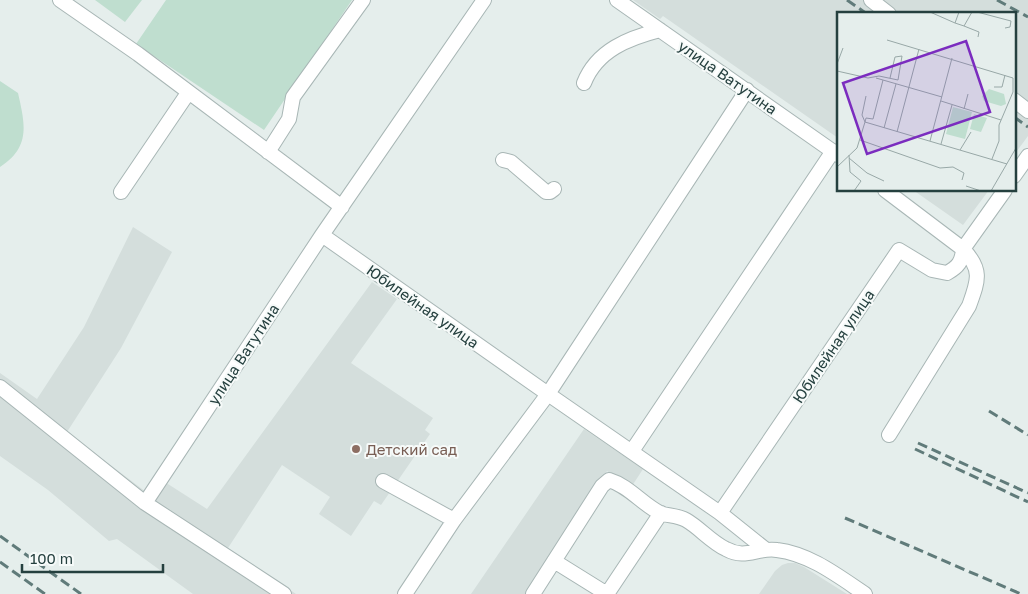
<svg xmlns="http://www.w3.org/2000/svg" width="1028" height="594" font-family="'Golos Text',sans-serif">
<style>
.built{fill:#d4dedc}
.green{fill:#bfdecf}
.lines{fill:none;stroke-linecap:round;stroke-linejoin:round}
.minor-casing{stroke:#a8b6b5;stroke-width:16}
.minor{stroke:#fff;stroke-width:14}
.rail{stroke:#607b7a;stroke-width:3;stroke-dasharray:10 5;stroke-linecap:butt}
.education-dot{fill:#8d6e63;stroke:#f6faf9;stroke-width:2}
.labels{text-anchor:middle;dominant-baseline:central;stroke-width:4;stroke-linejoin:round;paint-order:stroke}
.street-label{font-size:15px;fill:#25403f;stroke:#f6faf9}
.education-label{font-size:15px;fill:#785e54;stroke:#f6faf9;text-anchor:start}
.inset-road{fill:none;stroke:#98a8a7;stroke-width:1}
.view{fill:#7b2cbf;fill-opacity:0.15;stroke:#7b2cbf;stroke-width:2.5}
.inset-edge{fill:none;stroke:#25403f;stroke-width:2.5}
</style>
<rect width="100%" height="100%" fill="#e5eeec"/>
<path class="built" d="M633,0H1028V136L1014,155V14H838V138L663,16L660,19Z
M913,190H989L963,225Z
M133,227L172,252L121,348L67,432L146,492L157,477L207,509L372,282L397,299L351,363L433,418L425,430L430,434L381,505L374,501L351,536L319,514L330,497L282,465L228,548L296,594H193L117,539L109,541L48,490L0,456V373L37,399L84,327Z
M584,429L643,469L632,486L607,471L525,594H471Z
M788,563H795L804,567L847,594H759L775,571L782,565Z"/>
<path class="green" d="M95,0H142L125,22Z
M166,0H352L264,130L136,44Z
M0,81L18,93C25,124 31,147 0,167Z"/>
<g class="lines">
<g class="minor-casing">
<path id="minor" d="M60,0L138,54L342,207
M617,0L838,155
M871,0L889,14
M584,83C597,50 629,38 660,30
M1014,100L1028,111
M268,152L289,119L293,97L363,0
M503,160L511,162L546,192H550L554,189
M1014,176L1028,156
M885,190L963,249C983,270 978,281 969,306L889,435
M121,192L188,93
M322,235L548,394L720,513L765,549
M963,249L1005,190
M0,387L145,503L284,594
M632,451L833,151
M383,481L454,520
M145,503L322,235L484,0
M720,513L899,250L932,270L947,273C958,267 962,262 963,249
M554,561L607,594
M405,594L454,520L548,394L747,90
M533,594L602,486L609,480C629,486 642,504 660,513C667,516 677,515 686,520C700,528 711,542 726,549C746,560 757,547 777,550C810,554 838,576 865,594
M607,594L661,513"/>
</g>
<use href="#minor" class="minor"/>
<path class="rail" d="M847,0L867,14
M997,0L1028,17
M1014,117L1028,127
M989,411L1028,435
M918,443L1028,493
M915,449L1028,502
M845,518L1021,594
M0,536L81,594
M0,562L45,594"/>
</g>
<circle class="education-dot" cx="356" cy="449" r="5"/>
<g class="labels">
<g class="street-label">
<text transform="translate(728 77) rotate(35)">улица Ватутина</text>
<text transform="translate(423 306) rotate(35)">Юбилейная улица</text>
<text transform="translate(833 346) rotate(-56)">Юбилейная улица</text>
<text transform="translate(243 354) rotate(-57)">улица Ватутина</text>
</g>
<g class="education-label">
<text x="366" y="449">Детский сад</text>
</g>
</g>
<g transform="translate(837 12)">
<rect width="179" height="179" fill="#e5eeec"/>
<path d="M152,77L167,82L169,92L164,94L147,89L145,84ZM116,95L135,100L128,127L109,122ZM137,102L150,106L144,120L133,117Z" fill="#bfdecf"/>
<path class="inset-road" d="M93,0L118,11M122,0L118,11L127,14L135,0M140,0L174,9L173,15L168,16M127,14L142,20L141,25M50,28L176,66V80L162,113V129L155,147M0,52L6,36M0,59L31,66L42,64L61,68L65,44L58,45L53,66M39,66L105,85M157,75H165L168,63M104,89L164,108M127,97L131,82M28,110L170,152M28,110L29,106L36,107L46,68M47,116L59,72M60,120L82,37M23,128L103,156L116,155L127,161L125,168M93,129L115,46M104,132L115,93M123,138L134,120M12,143L13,160L24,169L17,179M12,146L30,161L47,169M0,155L20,136L28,110L25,103L29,84M129,174L144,179M154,179L179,136"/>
<path class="view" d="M129,29L153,100L30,142L6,71Z"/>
<rect width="179" height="179" class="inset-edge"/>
</g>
<path d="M22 564v8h141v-8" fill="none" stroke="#25403f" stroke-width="2.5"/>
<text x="30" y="564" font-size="15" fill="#25403f" stroke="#f6faf9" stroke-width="4" paint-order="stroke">100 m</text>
</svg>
